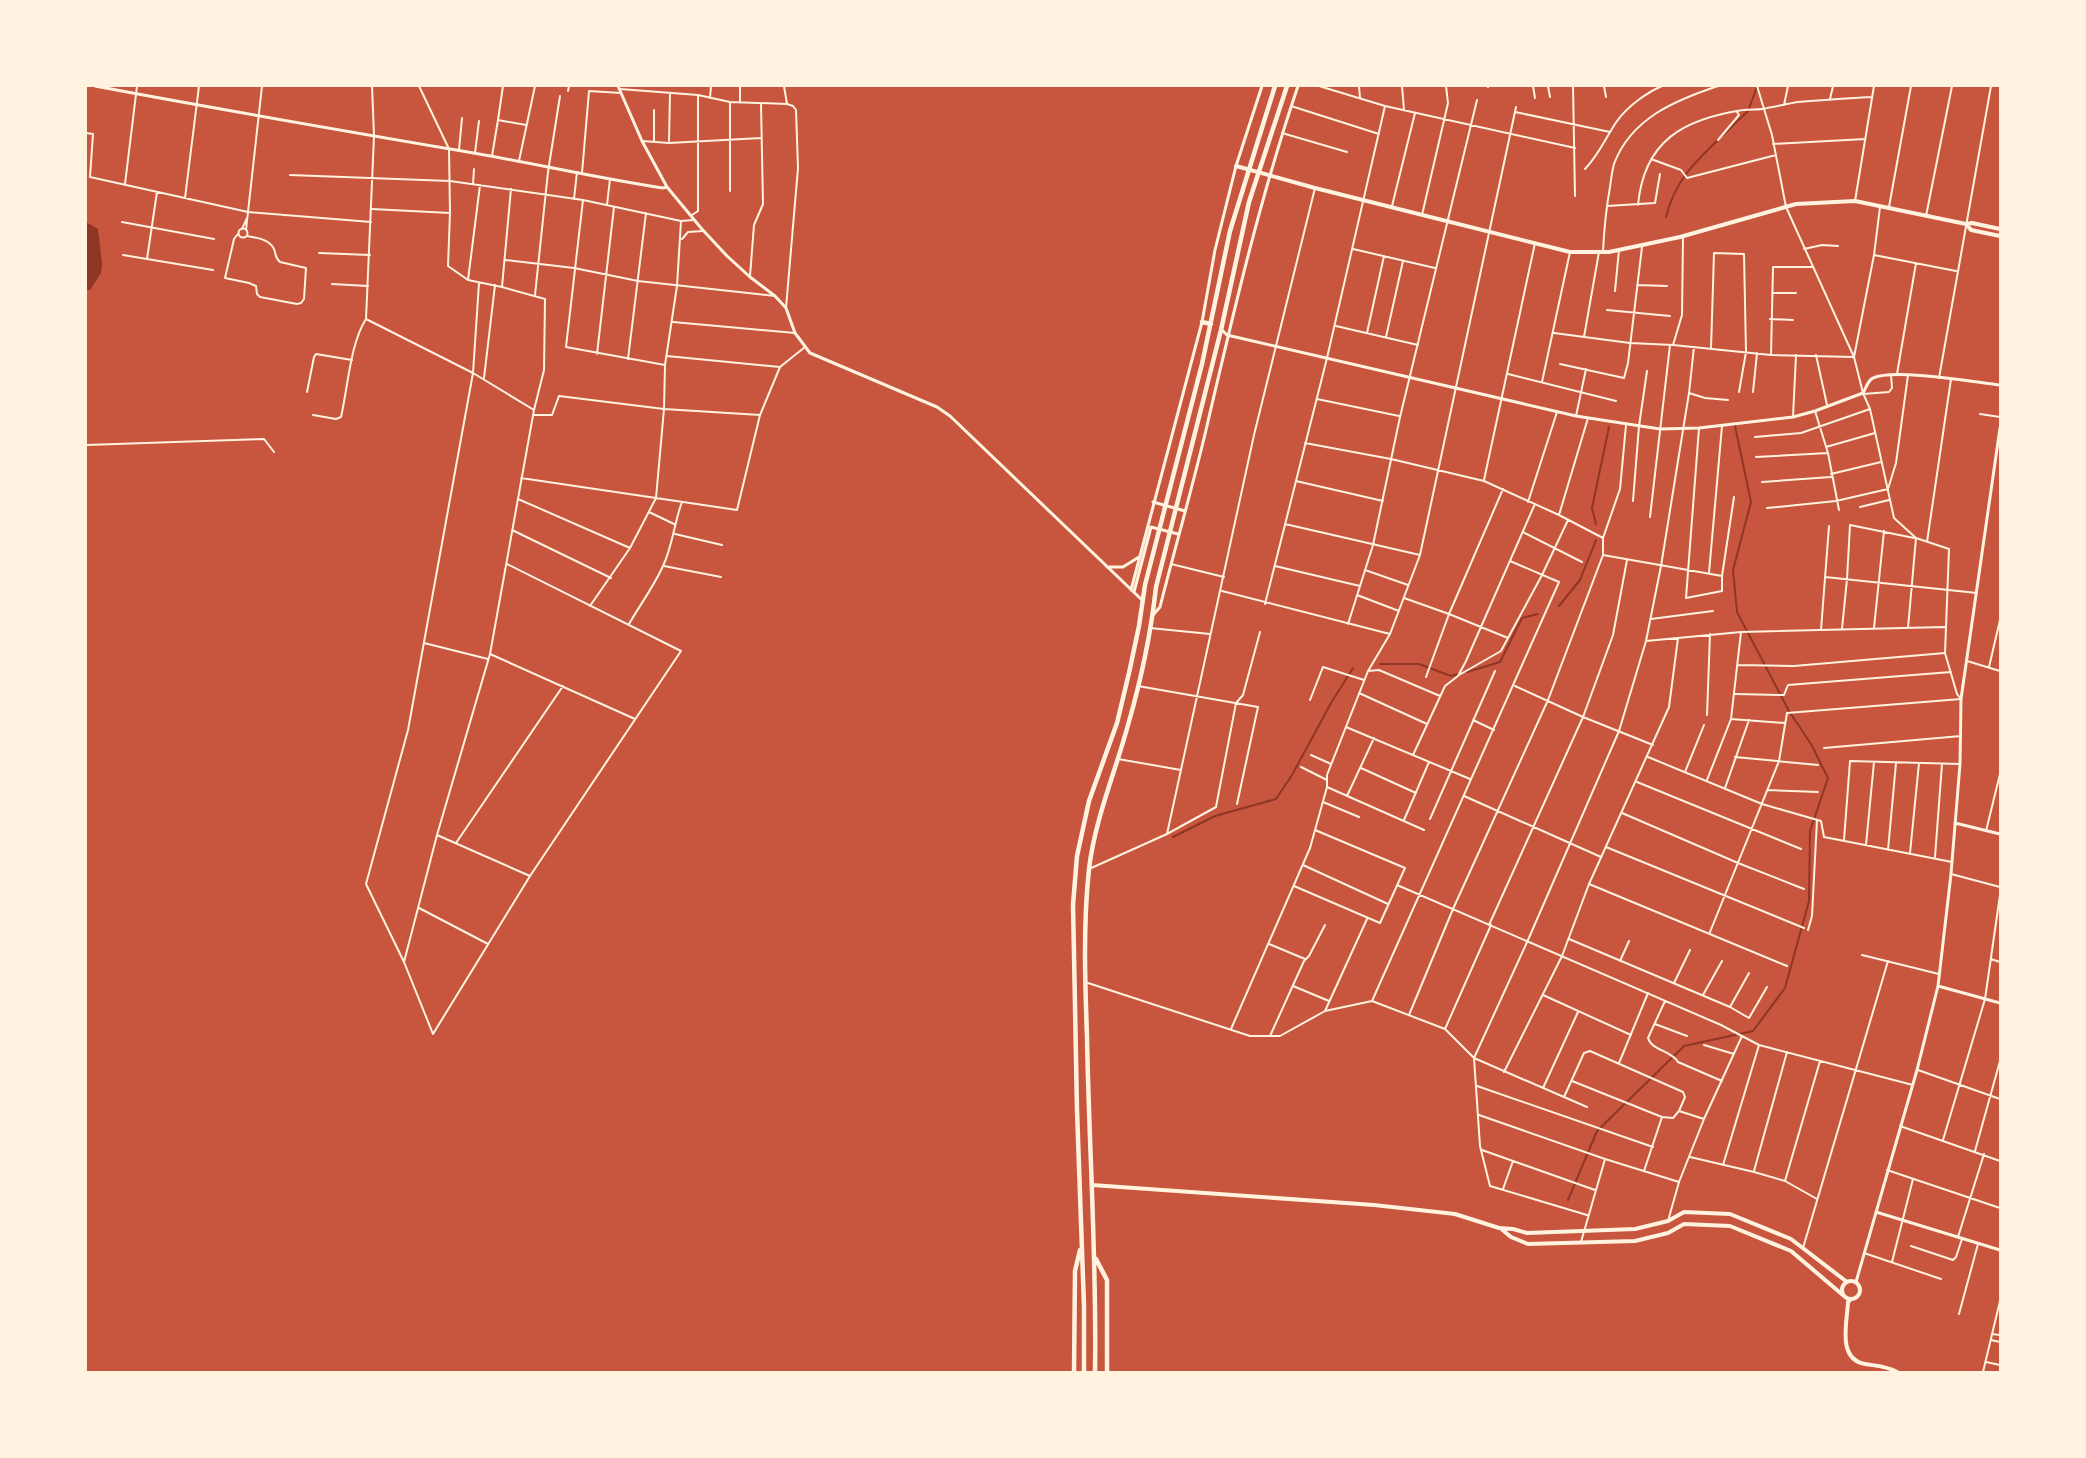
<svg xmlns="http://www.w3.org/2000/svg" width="2086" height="1458" font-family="'PT Sans Narrow',sans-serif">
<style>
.water{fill:#8f3625}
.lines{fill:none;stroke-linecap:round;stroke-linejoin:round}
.stream{stroke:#8f3625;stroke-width:2}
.pedestrian{stroke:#fff3e0;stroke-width:2}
.minor{stroke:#fff3e0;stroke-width:2}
.tertiary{stroke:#fff3e0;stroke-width:3}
.secondary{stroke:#fff3e0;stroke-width:4}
.trunk{stroke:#fff3e0;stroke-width:4.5}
</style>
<rect width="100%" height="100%" fill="#c8553d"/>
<path class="water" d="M86,222L98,229L102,263L101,273L90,290H86Z"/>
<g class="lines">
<path class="stream" d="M1723,135L1748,111L1757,87
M1666,217C1675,181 1693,164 1719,139
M1596,524L1592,508L1609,427
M1559,606L1580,580L1596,540
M1380,664H1419L1451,676L1458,674
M1467,672L1500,662L1522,618L1538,614
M1173,837L1215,816L1276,799L1292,775L1331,703L1353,668
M1568,1200L1597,1131L1684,1046L1753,1031L1785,988L1809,901L1810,831L1828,778L1811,744L1789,711L1737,612L1733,570L1751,502L1735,426"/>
<path class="pedestrian" d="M533,415H552L559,396"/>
<path class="minor" d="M784,86L787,104
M1319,86L1385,106L1575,148
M1359,86L1360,98
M1402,86L1404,110
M1487,86L1488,87
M1533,86L1535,98
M1548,86L1550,97
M1573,86L1575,196
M1604,86L1606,97
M620,89L698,95L730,102L787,104L793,106L796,110L798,168L786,308
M568,91L569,86
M710,98L711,86
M1830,99L1833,86
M740,103V86
M1784,105L1788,86
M1291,106L1379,134
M1515,112L1610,132
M498,120L503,86
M86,133L93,134L90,177L248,212L371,222
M1282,133L1347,152
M1718,140L1739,115L1737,112
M642,141L669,143L761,138
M654,141V110
M669,141L670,93
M1773,144L1865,139
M459,150L462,118
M475,153L479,121
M492,156L498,120L526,125
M1651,159L1681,170L1687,178L1776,155
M519,161L535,86
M1585,169C1599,155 1606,137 1617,121C1628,106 1646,93 1662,86
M582,173L589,91L621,93
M290,175L450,181L583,200L681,221L694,220
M125,184L137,86
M473,184L474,169
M730,191V102
M185,198L199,86
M574,199L577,172
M583,200L566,347L665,365
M1855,201L1874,86
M607,205L610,179
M1638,205C1644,141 1683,119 1743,110C1750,109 1756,110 1762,109C1774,107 1786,104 1798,102C1823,100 1848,98 1872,97
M1392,206L1415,113
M1607,206L1655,203L1660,174
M1889,207L1911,86
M372,209L450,213
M692,215L698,211V95
M1422,215L1448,103L1446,86
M1926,216L1952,86
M122,222L214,239
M238.5 233a4.5 4.5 0 1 1 9 0a4.5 4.5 0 1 1-9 0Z
M242,229L247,218
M246,230L262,86
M238,234L234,239L225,278L249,283L256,286L257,294L260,297L297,304L301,303L304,299L306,268L280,262C275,258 276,254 274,249C269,239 257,238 247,236
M682,239L688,232L703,231
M1353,249L1435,268
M1804,249L1822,245L1838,246
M1603,252C1604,230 1606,209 1610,187C1611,180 1612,171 1614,164C1631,118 1676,100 1718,86
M319,253L370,255
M123,255L213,270
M1874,255L1956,271
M147,259L157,192
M505,260L574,268L638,281L775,296
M750,276L754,225L763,204L761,104
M468,280L480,185
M332,284L368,286
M1637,285L1667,286
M502,287L511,189
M1615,291L1619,250
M1772,293H1796
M535,295L548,172L560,96
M1607,310L1670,316
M366,319L374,136L372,86
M366,319L473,373L534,410
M1770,319L1793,320
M673,322L795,333
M1336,326L1418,345
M1367,333L1384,256
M1554,333L1630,343L1673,345L1771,355L1854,357
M1386,337L1403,261
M1584,337L1599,252
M1673,345L1682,315L1683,238
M1711,349L1714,253L1744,254L1746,352L1739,392
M597,354L614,207
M1771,355L1773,267H1812
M1816,355L1827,405
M667,356L780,367
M1854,357L1874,255L1880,207
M628,359L646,213
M1560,364L1624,378L1628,363L1642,247
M1508,374L1616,401
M1897,374L1916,263
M484,378L495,285
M1939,378L1991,86
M1542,382L1570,252
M307,392L314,357L316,354L352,360
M1753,392L1757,353
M1689,393L1705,398L1728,400
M1863,394L1889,392L1892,388L1891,375
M559,396L664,409L760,415
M1317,399L1399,416
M1815,411L1828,453L1839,510
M1980,414L2000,417
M313,415L336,419L341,417C348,387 350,344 366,319
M1576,416L1586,369
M1793,417L1796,355
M1699,428L1686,598L1722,591V576
M1755,437L1801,433L1870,409
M1305,443L1391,459L1484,481L1559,515L1603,538
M86,445L264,439L274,452
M1826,447L1875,433
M1756,457L1828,453
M1831,474L1881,462
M521,478L737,510L760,415L780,367L805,347
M1484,480L1535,243
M1296,481L1383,501
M1762,482L1831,477
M518,499L630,548
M1633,501L1639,426L1647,371
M1528,502L1557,412
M1860,507L1889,500
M1767,508L1836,501L1888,489L1896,463L1908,375
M649,512L674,524
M1559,515L1588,418
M1650,517L1670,345
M1285,524L1420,555
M512,530L611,578
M1523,532L1582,562
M675,534L722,545
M1927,542L1951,379
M1603,555L1722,576L1734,497
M1171,564L1224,577
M664,566L721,577
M1275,566L1360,586
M1365,570L1408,585
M1709,573L1722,426
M1825,577L1977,593
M1222,591L1390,634
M1357,595L1399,611
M1404,598L1449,614L1503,489
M1265,604L1327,358L1385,106
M590,606L630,548L656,498L664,409L665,365L677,286L681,221
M1651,619L1713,611
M629,624C640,605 654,586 663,566C673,545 674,523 682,502
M1348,624L1373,545L1400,417L1477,100
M1150,628L1210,634
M1874,628L1884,531
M1908,628L1916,538
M1842,629L1847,579L1850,525L1914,538
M1821,630L1829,526
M1646,641L1741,632L1945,627
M424,643L488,659
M490,654L635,719
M1967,661L2000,671
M1738,665L1794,666L1945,653
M1989,667L2000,620
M1368,671L1379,670L1440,696
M1459,675L1501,651L1542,575L1568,520
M1426,677L1449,614L1508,638
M1138,686L1258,707L1237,804
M1515,686L1583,717L1653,745
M1359,693L1427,724
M1735,694L1784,695L1788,685L1951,672
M1310,700L1323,667L1364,680
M1707,715L1710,634
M1731,719L1785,723
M1473,720L1494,730
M1346,727L1470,779
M1824,748L1961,736
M1311,755L1331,764
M1413,755L1445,686L1458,676L1466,661L1534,506
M1648,757L1762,804L1821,821L1824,837L1952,862
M1735,757L1818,765
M1118,759L1181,770
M1301,767L1327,780
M1361,768L1416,793
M1685,772L1704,725
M1707,780L1731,719L1741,632
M1637,782L1801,849
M1327,787L1424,830
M1725,788L1749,720
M1768,790L1818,792
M1347,796L1374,738
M1464,796L1601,857
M1323,802L1359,817
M1622,813L1738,863L1804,889
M1430,819L1495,671
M1404,820L1429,762
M1986,831L2000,774
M1167,834L1254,435L1315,188
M437,835L530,876
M1844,840L1850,761L1960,764
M456,843L563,686
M1866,845L1874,762
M1606,847L1804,928
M1888,850L1896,763
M1910,853L1919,763
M1935,857L1942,764
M1303,865L1388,904
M1089,869L1167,834L1216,807L1236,703L1243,695L1260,632
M1951,874L2000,887
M1589,884L1787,966
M1397,885L1721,1025L1759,1045L1913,1085
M1294,886L1380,923L1405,868L1315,830
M419,908L488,944
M1489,925L1583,717L1613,635L1627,560
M1808,930L1812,916L1817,820
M1710,932L1779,761L1787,713L1961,699L1957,694L1945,653L1949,549L1916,538L1894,518L1870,409L1863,393L1854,357L1786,207L1772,135L1757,86
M1569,939L1730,1007L1749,1018L1767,987
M1269,944L1305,959
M1862,955L1939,974
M1991,959L2000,962
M1620,961L1629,941
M404,962L437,835L490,654L534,410L544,370L545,299L502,287L468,280L448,266L450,213L449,149L419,86
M1085,982L1250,1036H1280L1325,1011L1372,1001L1445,1029L1474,1058L1587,1107
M1674,983L1690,950
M1293,986L1329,1001
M1543,995L1631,1035
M1703,995L1722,961
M1372,1001L1559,582L1510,561
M1665,1001L1648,1038C1652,1051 1671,1050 1678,1062L1722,1081
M1730,1007L1749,973
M1325,1011L1367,919
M1409,1015L1453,909L1548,700L1603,555V538L1620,489L1626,425
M1655,1024L1687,1036
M1231,1029L1310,848L1327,787V775L1368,671L1390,634L1420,555L1516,107
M1445,1029L1491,925
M433,1034L404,962L366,884L408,730L473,373L479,283
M433,1034L530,876L681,651L507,564
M1270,1036L1304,961L1309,956L1325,925
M1704,1045L1734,1054
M1474,1058L1528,940L1619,731L1646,641L1661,566L1689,393L1694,347
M1474,1058L1480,1146L1490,1186L1587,1215
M1619,1063L1648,993
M1918,1070L2000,1099
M1504,1072L1562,956L1589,884L1669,707L1678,638
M1572,1081L1662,1117L1673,1118L1679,1111
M1477,1086L1653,1147
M1543,1088L1578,1012
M1564,1097L1584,1053L1590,1051L1683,1092L1685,1097L1679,1111L1704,1119
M1479,1115L1605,1159L1679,1182L1668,1221
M1900,1126L2000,1161
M1943,1140L1985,999L2000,895
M1482,1150L1595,1190
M1975,1151L2000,1061
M1690,1157L1754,1172L1785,1181L1817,1199
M1723,1165L1759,1045
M1887,1170L2000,1208
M1644,1171L1662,1117
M1754,1171L1787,1052
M1785,1181L1820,1061
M1679,1182L1704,1119L1742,1036
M1503,1189L1513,1161
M1958,1237L1984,1154
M1581,1242L1605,1159
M1911,1246L1953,1260L1956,1257L1962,1239
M1803,1248L1888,961
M1864,1253L1941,1279
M1892,1262L1913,1179
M1959,1314L1978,1244
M1992,1334L2000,1335
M1991,1340L2000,1342
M1986,1362L2000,1365
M1983,1372L2000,1301"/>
<path class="tertiary" d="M95,86C217,109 339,130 462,151C529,162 595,178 663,188L667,187
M618,86L642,141L667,187L701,228L727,256L750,277L775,296L786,308L795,333L810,353L937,407L950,416L1142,600
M1222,330L1227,335L1576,416L1660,429L1699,428L1793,417L1815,411L1863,393C1866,388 1868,380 1873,378C1894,368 1974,382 2000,385
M1153,502L1185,511
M1151,527L1178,534
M1107,567H1123L1139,557
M1131,590L1202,322L1215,250L1236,166L1262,86
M1134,592L1151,527
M1153,615L1160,607C1175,548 1192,489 1206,430C1233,314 1260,198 1298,86
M1955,823L2000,834
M1938,986L2000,1003
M1876,1212L2000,1250
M1856,1282L1917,1070L1938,986L1951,874L1960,764L1961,699L2000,428"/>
<path class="secondary" d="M1236,166L1315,188L1570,252H1609L1680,237L1796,204L1855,201L1966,224L1972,223L2000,229
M1967,225L1971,230L2000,236
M1092,1185L1374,1205L1455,1214L1499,1228L1513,1229L1527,1233L1635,1229L1668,1221L1684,1212L1730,1214L1791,1239L1847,1282
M1500,1228L1511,1237L1528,1244L1635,1241L1668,1233L1684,1224L1730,1226L1791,1251L1844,1296
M1842 1290a9 9 0 1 1 18 0a9 9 0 1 1-18 0Z
M1851,1299L1848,1302C1847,1323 1837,1359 1865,1364C1877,1366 1887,1366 1897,1372"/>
<path class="trunk" d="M1202,322L1211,324
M1096,1259L1107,1280V1372
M1074,1372L1075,1271L1080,1250
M1084,1372V1306L1077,1110L1074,954L1073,905L1077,856L1089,801L1117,723L1129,673L1139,626L1145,585L1202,364L1230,231L1275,86
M1095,1372C1097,1261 1089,1149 1087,1037C1085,981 1083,925 1089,869C1095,819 1115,773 1128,725C1141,680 1151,633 1156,587L1221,330L1249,202L1287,86"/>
</g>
<rect width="2086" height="1458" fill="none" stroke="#fff3e0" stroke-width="174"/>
</svg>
